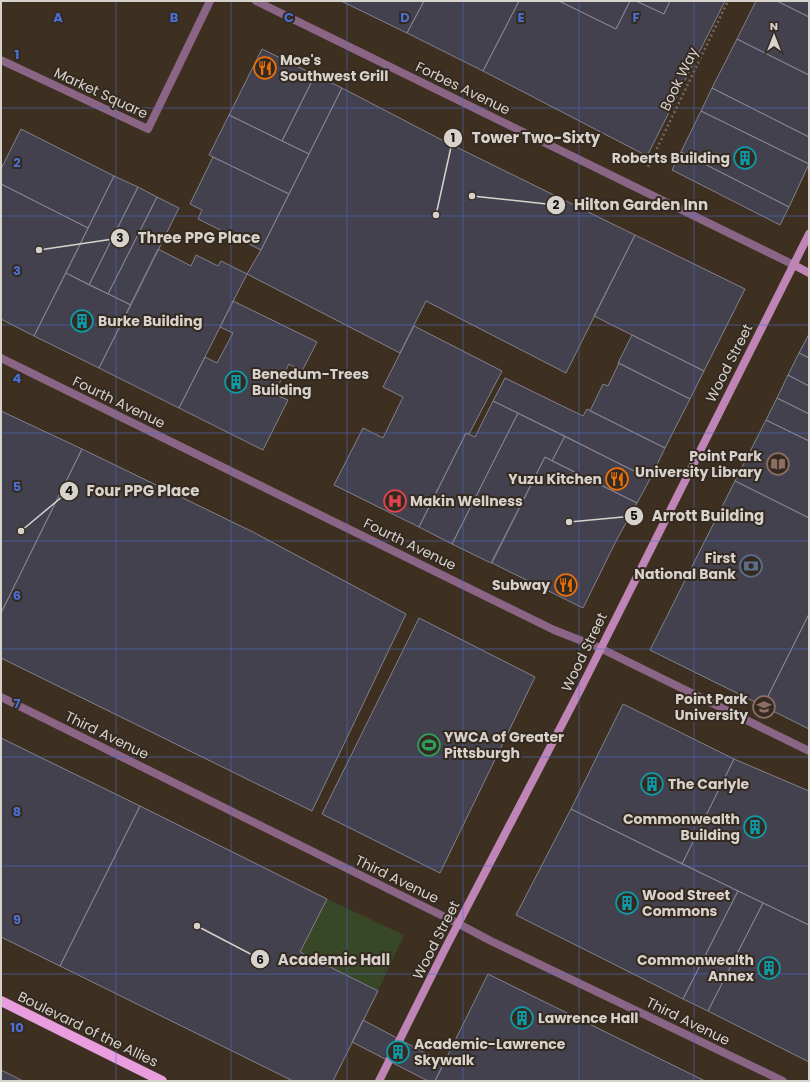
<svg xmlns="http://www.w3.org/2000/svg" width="810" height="1082" font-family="Poppins,sans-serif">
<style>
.built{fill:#3e3021}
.green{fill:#384725}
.building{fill:#43414e;stroke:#82808f}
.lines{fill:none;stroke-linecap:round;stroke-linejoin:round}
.path{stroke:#716860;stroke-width:2.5;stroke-dasharray:2 3;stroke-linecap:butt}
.street{stroke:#8a6585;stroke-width:8}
.secondary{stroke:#bf85b7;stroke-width:8}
.primary{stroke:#e89dde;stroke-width:10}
.grid{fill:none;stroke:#4c6fd5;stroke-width:1;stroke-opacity:0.55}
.labels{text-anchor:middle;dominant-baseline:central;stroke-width:4;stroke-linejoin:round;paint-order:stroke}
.poi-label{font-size:14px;font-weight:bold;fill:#d8d2cc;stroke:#342a21;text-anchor:start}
.street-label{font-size:14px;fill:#d8d2cc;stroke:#342a21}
.grid-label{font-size:13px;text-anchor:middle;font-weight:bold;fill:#4c6fd5;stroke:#342a21;stroke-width:4;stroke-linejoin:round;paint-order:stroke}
.leader{fill:none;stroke:#d8d2cc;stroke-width:1.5}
.callout-dot{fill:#d8d2cc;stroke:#342a21;stroke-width:1.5}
.mark-label{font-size:12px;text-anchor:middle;font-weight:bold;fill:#111}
.callout-label{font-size:15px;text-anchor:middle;font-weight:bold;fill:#d8d2cc;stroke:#342a21;stroke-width:4;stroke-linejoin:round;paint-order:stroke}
</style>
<rect width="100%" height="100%" fill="#342a21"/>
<path class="built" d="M1,1H809V1081H1Z"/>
<path class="green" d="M327,899L404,935L378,991L300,952Z"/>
<path class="building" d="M341,1H424L407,33Z
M424,1H519L483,71L407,33Z
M519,1H559L616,29L630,1H636L664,14L670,1H725L647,156L483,71Z
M559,1H630L616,29Z
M636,1H670L664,14Z
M756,1H777L809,17V75L737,39Z
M777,1H809V17Z
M737,39L809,75V137L712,88Z
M262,49L315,75L282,141L229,115Z
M315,75L342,88L309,154L282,141Z
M342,88L438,138L635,235L566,373L426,301L400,353L247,274L261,250Z
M712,88L809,137V164L701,111Z
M701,111L809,164L789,207L681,152Z
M229,115L309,154L289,194L209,155Z
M21,129L114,176L88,228L1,184V169Z
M681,152L789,207L780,225L672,170Z
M213,157L289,194L261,250L198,219L202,210L190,204Z
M114,176L138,187L89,285L66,273Z
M1,184L88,228L34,336L1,319Z
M138,187L157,197L108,294L89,285Z
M157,197L179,208L131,305L108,294Z
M635,235L745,289L704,371L594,316Z
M158,249L191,266L196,255L218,266L221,261L247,274L179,408L99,368Z
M66,273L131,305L99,368L34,336Z
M233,301L317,342L302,371L289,364L274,394L288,400L263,450L179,408L205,357L217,363L233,333L220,327Z
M414,326L502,371L469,434L466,433L419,527L334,485L363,428L383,438L403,397L383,387Z
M809,334V358L799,353Z
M632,335L704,371L690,399L618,363Z
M799,353L809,358V386L788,375Z
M619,363L690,399L665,448L590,411L603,384L608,386Z
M788,375L809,386V414L777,398Z
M505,378L583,416L587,409L665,448L650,479L493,401Z
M777,398L809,414V441L766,420Z
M493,401L518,413L452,544L419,527L466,433L475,437Z
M1,411L82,449L1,613Z
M518,413L565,436L552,461L545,457L491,563L452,544Z
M766,420L809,441V518L735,481Z
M565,436L650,479L637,503L552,461Z
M82,449L253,532L406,614L312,811L1,658V613Z
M545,457L637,503L616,541L583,608L492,563Z
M735,481L809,518V614L763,706L650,650Z
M809,614V729L763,706Z
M419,618L535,677L440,873L322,814Z
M623,704L734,759L682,864L571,809Z
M1,738L140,806L60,966L1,937Z
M734,759L809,791V925L682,864Z
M140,806L327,899L300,952L378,991L333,1081H293L60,966Z
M571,809L738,891L683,999L516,915Z
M738,891L763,903L708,1011L683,999Z
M763,903L809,925V1062L708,1011Z
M488,974L705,1081H435Z
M363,1020L444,1063L435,1081H428L352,1042Z
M1,1070L23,1081H1Z"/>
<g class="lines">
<path class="path" d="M648,167L728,1"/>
<path class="street" d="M256,1L794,265
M1,60L148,129L210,1
M1,358L554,630L600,648L809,751
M1,697L459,924L491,941L783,1081"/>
<path class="secondary" d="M794,265L809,273
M379,1081L445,949L581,688L809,234"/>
<path class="primary" d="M1,1001L162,1081"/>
</g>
<path class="grid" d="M116,1V1081M231,1V1081M347,1V1081M463,1V1081M579,1V1081M694,1V1081M1,108H809M1,216H809M1,325H809M1,433H809M1,541H809M1,649H809M1,757H809M1,866H809M1,974H809"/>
<defs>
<g id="restaurant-ring" transform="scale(1.15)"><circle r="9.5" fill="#342a21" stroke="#e8710a" stroke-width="1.5"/><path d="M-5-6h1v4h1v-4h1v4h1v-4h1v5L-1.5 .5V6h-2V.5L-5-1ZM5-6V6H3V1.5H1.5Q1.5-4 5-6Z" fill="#e8710a"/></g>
<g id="building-ring" transform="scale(1.15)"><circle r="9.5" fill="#342a21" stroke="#0f9aa8" stroke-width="1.5"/><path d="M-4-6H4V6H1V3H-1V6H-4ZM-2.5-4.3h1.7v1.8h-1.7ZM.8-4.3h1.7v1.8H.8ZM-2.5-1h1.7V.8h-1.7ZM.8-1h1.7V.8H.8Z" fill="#0f9aa8"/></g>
<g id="library-ring" transform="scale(1.15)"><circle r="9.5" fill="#342a21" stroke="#8d6e63" stroke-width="1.5"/><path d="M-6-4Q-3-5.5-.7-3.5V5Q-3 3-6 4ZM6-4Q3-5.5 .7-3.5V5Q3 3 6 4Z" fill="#8d6e63"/></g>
<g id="hospital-ring" transform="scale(1.15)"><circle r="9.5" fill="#342a21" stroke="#e0444e" stroke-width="1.5"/><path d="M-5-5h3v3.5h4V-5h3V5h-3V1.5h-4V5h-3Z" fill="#e0444e"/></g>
<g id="bank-ring" transform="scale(1.15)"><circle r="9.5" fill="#342a21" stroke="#5c6f8a" stroke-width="1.5"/><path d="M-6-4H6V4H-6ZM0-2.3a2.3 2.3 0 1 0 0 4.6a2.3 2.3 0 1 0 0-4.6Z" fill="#5c6f8a"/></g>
<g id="university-ring" transform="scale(1.15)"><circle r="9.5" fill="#342a21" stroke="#8d6e63" stroke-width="1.5"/><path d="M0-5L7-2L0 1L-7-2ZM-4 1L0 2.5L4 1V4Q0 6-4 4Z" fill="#8d6e63"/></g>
<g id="stadium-ring" transform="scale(1.15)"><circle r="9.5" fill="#342a21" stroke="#2e9e5b" stroke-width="1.5"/><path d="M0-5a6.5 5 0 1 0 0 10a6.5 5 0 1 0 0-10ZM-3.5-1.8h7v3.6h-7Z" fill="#2e9e5b"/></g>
</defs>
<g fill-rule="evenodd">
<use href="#restaurant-ring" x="265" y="68"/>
<use href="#building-ring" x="745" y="158"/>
<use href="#building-ring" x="82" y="321"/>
<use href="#building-ring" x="236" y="382"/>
<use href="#library-ring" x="778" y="464"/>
<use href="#restaurant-ring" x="617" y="479"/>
<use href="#hospital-ring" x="395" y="501"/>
<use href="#bank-ring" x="751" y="566"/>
<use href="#restaurant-ring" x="566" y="585"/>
<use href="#university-ring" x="764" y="707"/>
<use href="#stadium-ring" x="429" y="745"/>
<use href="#building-ring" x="652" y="784"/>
<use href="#building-ring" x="755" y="827"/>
<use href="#building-ring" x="627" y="903"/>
<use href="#building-ring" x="769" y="968"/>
<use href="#building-ring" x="522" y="1018"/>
<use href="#building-ring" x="398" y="1052"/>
</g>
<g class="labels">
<g class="poi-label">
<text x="280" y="60">Moe's<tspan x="280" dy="16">Southwest Grill</tspan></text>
<text x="730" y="158" text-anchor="end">Roberts Building</text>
<text x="98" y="321">Burke Building</text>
<text x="252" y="374">Benedum-Trees<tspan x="252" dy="16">Building</tspan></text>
<text x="762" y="456" text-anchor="end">Point Park<tspan x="762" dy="16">University Library</tspan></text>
<text x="602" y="479" text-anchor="end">Yuzu Kitchen</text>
<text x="410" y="501">Makin Wellness</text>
<text x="736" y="558" text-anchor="end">First<tspan x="736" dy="16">National Bank</tspan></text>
<text x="550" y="585" text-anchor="end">Subway</text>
<text x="748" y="699" text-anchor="end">Point Park<tspan x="748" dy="16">University</tspan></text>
<text x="444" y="737">YWCA of Greater<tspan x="444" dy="16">Pittsburgh</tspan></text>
<text x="668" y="784">The Carlyle</text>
<text x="740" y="819" text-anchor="end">Commonwealth<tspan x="740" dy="16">Building</tspan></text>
<text x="642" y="895">Wood Street<tspan x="642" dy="16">Commons</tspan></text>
<text x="754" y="960" text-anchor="end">Commonwealth<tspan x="754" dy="16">Annex</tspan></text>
<text x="538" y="1018">Lawrence Hall</text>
<text x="414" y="1044">Academic-Lawrence<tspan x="414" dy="16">Skywalk</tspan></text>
</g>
<g class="street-label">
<text transform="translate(679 79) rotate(-64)">Book Way</text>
<text transform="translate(463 88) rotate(26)">Forbes Avenue</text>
<text transform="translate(101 93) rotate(25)">Market Square</text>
<text transform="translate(729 363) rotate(-63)">Wood Street</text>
<text transform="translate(119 402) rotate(26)">Fourth Avenue</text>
<text transform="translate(410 544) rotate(26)">Fourth Avenue</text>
<text transform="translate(584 652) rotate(-64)">Wood Street</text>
<text transform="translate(107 735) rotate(26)">Third Avenue</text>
<text transform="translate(397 879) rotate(26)">Third Avenue</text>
<text transform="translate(436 940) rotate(-63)">Wood Street</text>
<text transform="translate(688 1021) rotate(26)">Third Avenue</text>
<text transform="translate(88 1029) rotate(26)">Boulevard of the Allies</text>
</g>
</g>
<g class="grid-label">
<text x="58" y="22">A</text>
<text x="174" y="22">B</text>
<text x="289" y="22">C</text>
<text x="405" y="22">D</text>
<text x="521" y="22">E</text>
<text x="636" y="22">F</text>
<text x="17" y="59">1</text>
<text x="17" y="167">2</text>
<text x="17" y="275">3</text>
<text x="17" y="383">4</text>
<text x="17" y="491">5</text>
<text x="17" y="600">6</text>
<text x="17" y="708">7</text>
<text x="17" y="816">8</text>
<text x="17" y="924">9</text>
<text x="17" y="1032">10</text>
</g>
<path class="leader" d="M436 215L453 138M472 196L556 205M39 250L120 238M21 531L69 491M569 522L634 516M197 926L260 959"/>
<g class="callout-dot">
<circle cx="436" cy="215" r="4"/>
<circle cx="472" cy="196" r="4"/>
<circle cx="39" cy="250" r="4"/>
<circle cx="21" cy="531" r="4"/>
<circle cx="569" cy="522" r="4"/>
<circle cx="197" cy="926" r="4"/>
<circle cx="453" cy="138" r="10"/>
<circle cx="556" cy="205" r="10"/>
<circle cx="120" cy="238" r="10"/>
<circle cx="69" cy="491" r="10"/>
<circle cx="634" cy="516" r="10"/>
<circle cx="260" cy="959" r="10"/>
</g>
<g class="mark-label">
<text x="453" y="142">1</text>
<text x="556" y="209">2</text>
<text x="120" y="242">3</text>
<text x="69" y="495">4</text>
<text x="634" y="520">5</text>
<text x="260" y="964">6</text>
</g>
<g class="callout-label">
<text x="536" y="143">Tower Two-Sixty</text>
<text x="641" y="210">Hilton Garden Inn</text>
<text x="199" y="243">Three PPG Place</text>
<text x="143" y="496">Four PPG Place</text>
<text x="708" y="521">Arrott Building</text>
<text x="334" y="965">Academic Hall</text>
</g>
<rect width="810" height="1082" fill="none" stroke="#d8d2cc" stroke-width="4"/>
<g transform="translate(774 36)" stroke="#342a21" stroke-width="3" paint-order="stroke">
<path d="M0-3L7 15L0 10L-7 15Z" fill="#d8d2cc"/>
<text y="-6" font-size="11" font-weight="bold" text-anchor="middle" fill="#d8d2cc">N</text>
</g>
</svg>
